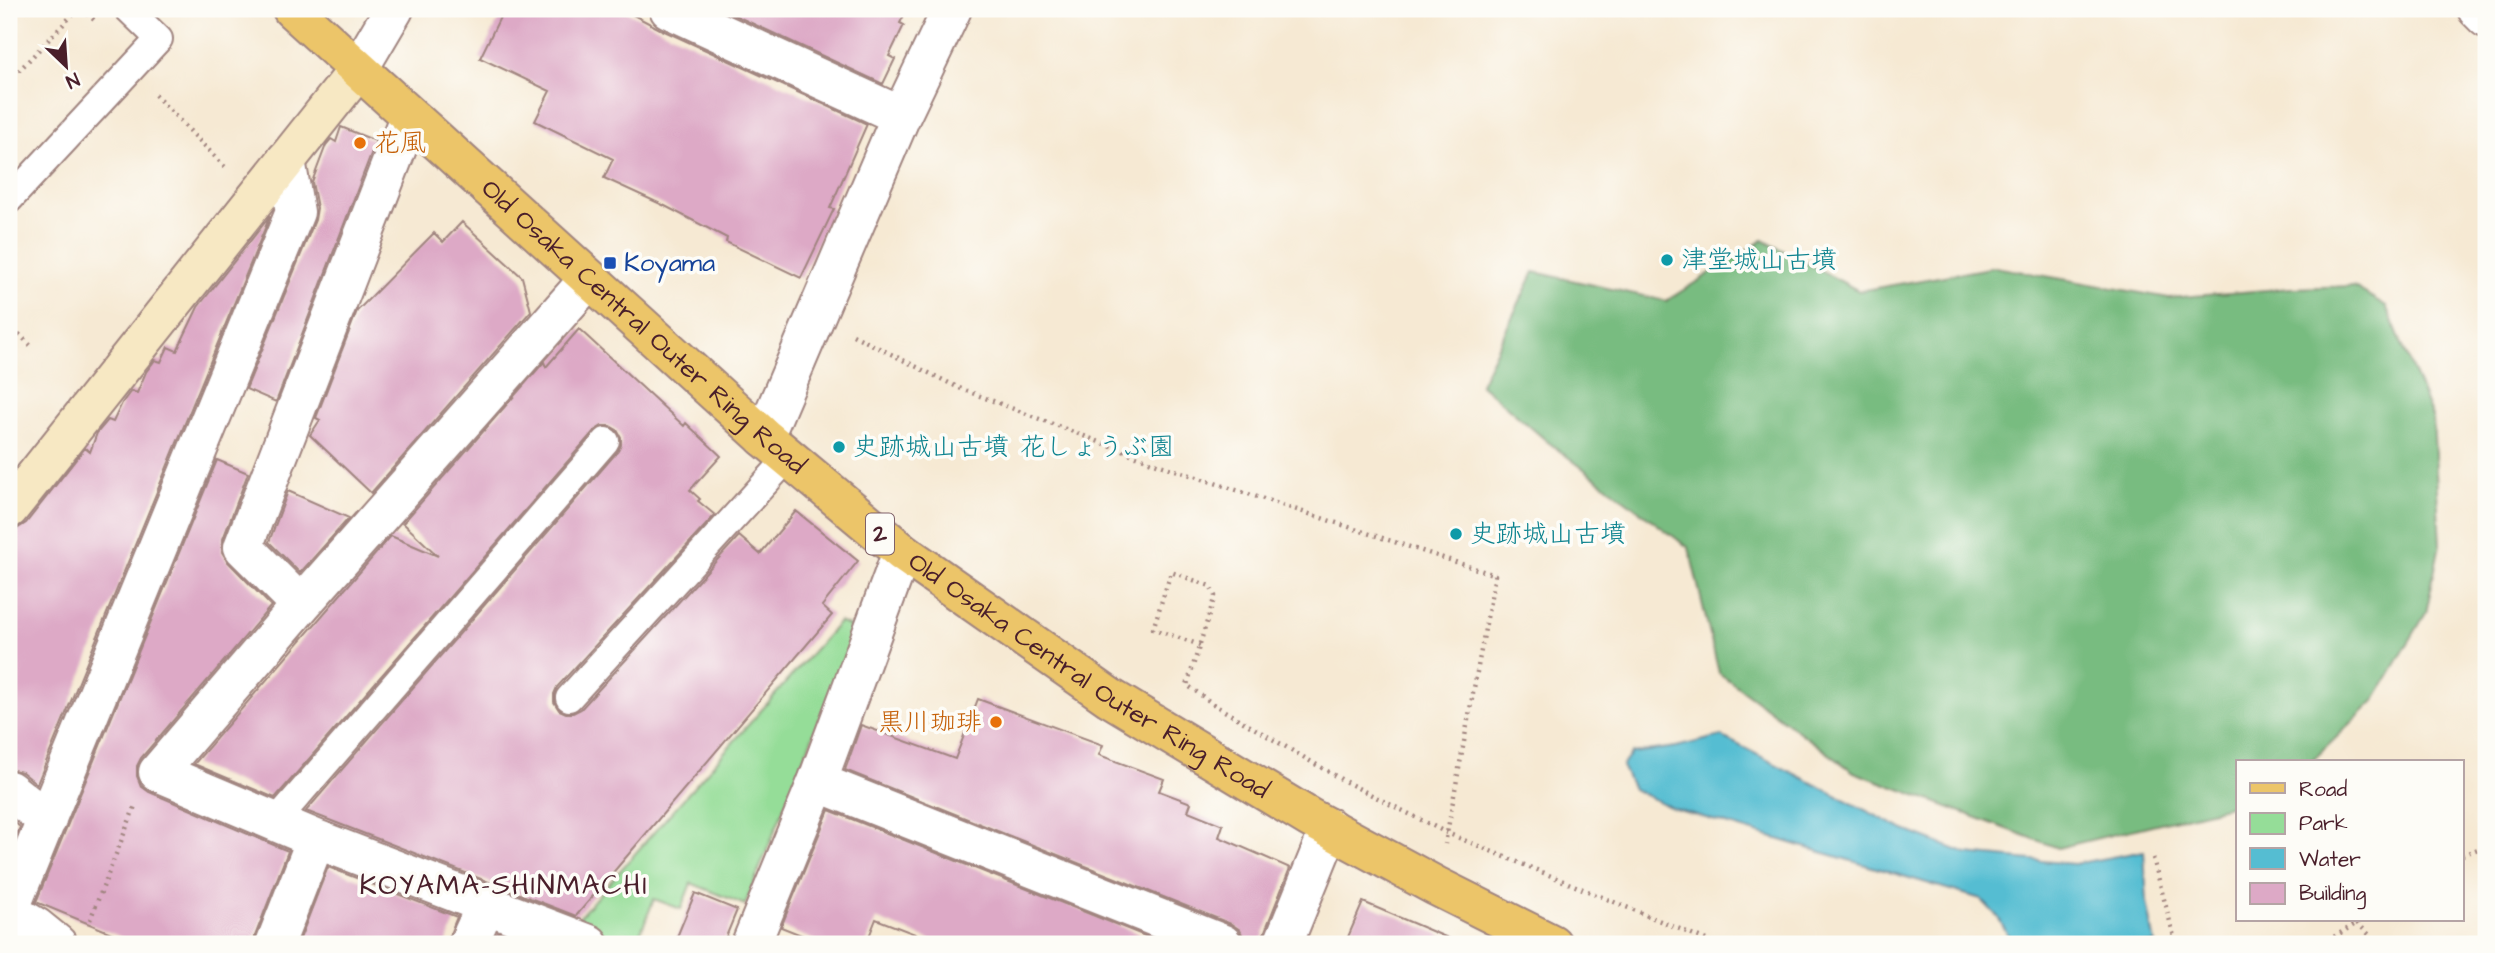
<svg xmlns="http://www.w3.org/2000/svg" width="2495" height="953" font-family="'Architects Daughter','Klee One',sans-serif">
<style>
.green{fill:#95dd98;stroke:#707e62;stroke-width:2}
.forest{fill:#78bc80;stroke:#616e56;stroke-width:2}
.water{fill:#55bdd2;stroke:#506e7e;stroke-width:2}
.building{fill:#dda9c6}
.lines{fill:none;stroke-linecap:round;stroke-linejoin:round}
.lane-casing{stroke:#a0847f;stroke-width:30}
.street-casing{stroke:#a0847f;stroke-width:42}
.secondary-casing{stroke:#a0847f;stroke-width:42}
.primary-casing{stroke:#a0847f;stroke-width:42}
.path{stroke:#a0847f;stroke-width:4.5;stroke-dasharray:2 5;stroke-linecap:butt}
.lane{stroke:#fff;stroke-width:26}
.street{stroke:#fff;stroke-width:38}
.secondary{stroke:#f7e8c3;stroke-width:38}
.primary{stroke:#ecc569;stroke-width:38}
.food-dot{fill:#e8710a;stroke:#fdfcf7;stroke-width:2.5}
.culture-dot{fill:#0f9aa8;stroke:#fdfcf7;stroke-width:2.5}
.transit-dot{fill:#1a4fb4;stroke:#fdfcf7;stroke-width:2.5}
.labels{text-anchor:middle;dominant-baseline:central;stroke-width:7;stroke-linejoin:round;paint-order:stroke}
.shield{fill:#fdfcf7;stroke:#806168;stroke-width:2}
.shield-label{font-size:24px;font-weight:bold;fill:#4a1f2b}
.food-label{font-size:26px;fill:#c56008;stroke:#fdfcf7;text-anchor:start}
.culture-label{font-size:26px;fill:#0d838f;stroke:#fdfcf7;text-anchor:start}
.transit-label{font-size:26px;fill:#164399;stroke:#fdfcf7;text-anchor:start}
.street-label{font-size:26px;fill:#4a1f2b;stroke:#fdfcf7}
.neighbourhood-label{font-size:28px;letter-spacing:2px;fill:#4a1f2b;stroke:#fdfcf7}
</style>
<rect width="100%" height="100%" fill="#fdfcf7"/>
<filter id="ink" filterUnits="userSpaceOnUse"><feTurbulence type="fractalNoise" baseFrequency=".0143" numOctaves="2"/><feDisplacementMap in="SourceGraphic" scale="14" xChannelSelector="R" yChannelSelector="G"/><feConvolveMatrix kernelMatrix="1 2 1 2 8 2 1 2 1" color-interpolation-filters="sRGB"/></filter>
<filter id="wash" filterUnits="userSpaceOnUse"><feTurbulence type="fractalNoise" baseFrequency=".00686" numOctaves="4" result="noise"/><feDisplacementMap in="SourceGraphic" scale="28" xChannelSelector="R" yChannelSelector="G"/><feGaussianBlur stdDeviation="1.57" result="paint"/><feColorMatrix in="noise" values="0 0 0 0 0 0 0 0 0 0 0 0 0 0 0 0 0 1.4 0 .05"/><feComposite in="paint" operator="in"/></filter>
<g filter="url(#wash)">
<rect width="100%" height="100%" fill="#f6e9d3"/>
<path class="green" d="M839,622L856,629L745,905L691,883L681,909L654,899L636,944H619L572,925Z"/>
<path class="forest" d="M1763,240L1859,291L1995,267L2169,298L2291,288L2353,286L2386,306L2433,419L2440,544L2426,613L2374,701L2311,762H2238V804L2058,848L1854,772L1719,673L1689,548L1548,442L1480,384L1534,272L1666,301Z"/>
<path class="water" d="M1721,736L1902,829L1967,854L2074,864L2144,851L2147,902L2155,944H2013L1998,917L1981,899L1672,808L1633,789L1622,766L1632,753L1676,747Z"/>
<g id="blocks">
<path class="building" d="M504,9H622L660,29L867,124L830,208L834,209L801,278L726,242L727,238L665,206L604,178L613,159L535,121L550,91L480,58Z
M734,9H907L900,23L904,25L889,56L895,59L883,84L732,14Z
M341,127L376,141L276,402L246,389L315,220L317,208L312,182L326,145L331,139L336,142Z
M270,216L37,784L22,772L9,769V534L26,523L85,448L90,452L97,433L108,420L113,422L122,403L131,391L137,393L146,372L155,360L161,362L168,347L177,351L198,307Z
M462,222L522,277L531,311L371,493L310,435L320,420L316,418L357,311L434,233L443,242Z
M579,329L684,426L686,423L721,456L690,490L700,499L698,501L715,515L557,687L554,694V702L559,710L566,713H573L581,709L739,536L760,554L796,511L858,561L822,606L832,615L576,916L306,811L618,451L621,445V437L617,430L610,426H602L594,431L275,798L194,764L391,536L438,556L403,523L544,362L546,367Z
M217,460L248,473L223,539L222,552L228,562L271,606L141,758L137,766V776L141,786L149,792L288,851L255,936L254,944H138L36,902Z
M288,491L349,518L300,573L269,542Z
M978,699L1103,745L1099,755L1164,779L1159,791L1191,803L1188,811L1223,825L1219,837L1290,868L1263,936L1262,944L1244,939L1240,930L1231,924L845,770L861,725L955,759Z
M829,810L1165,944H941L876,919L866,944H824L781,927Z
M9,818L20,827L9,854Z
M328,867L457,917L446,944H298Z
M695,893L737,910L723,944H674Z
M1363,902L1462,944H1345Z
M498,932L529,944H492Z"/>
</g>
</g>
<g filter="url(#ink)">
<use href="#blocks" fill-opacity="0" stroke="#a0847f" stroke-width="2"/>
<g class="lines">
<g class="lane-casing">
<path id="lane" d="M9,200L159,39L128,9
M569,698L789,457
M275,822L606,441"/>
</g>
<g class="street-casing">
<path id="street" d="M669,9L901,116
M2477,9L2486,18
M358,70L394,9
M764,437L901,116L952,9
M301,605L243,547L409,117
M817,782L1223,944
M9,790L47,820
M9,911L295,212L286,160
M9,911L36,927L57,944
M275,944L316,839
M468,944L486,905
M589,944L316,839L158,772L301,605L589,279
M751,944L817,782L902,552
M1283,944L1330,828"/>
</g>
<g class="secondary-casing">
<path id="secondary" d="M9,509L358,70"/>
</g>
<g class="primary-casing">
<g id="primary">
<path id="s1" d="M292,9L764,437L902,552L1109,697L1310,818L1436,886L1552,944"/>
</g>
</g>
<path class="path" d="M82,9L94,20
M9,81L78,9
M155,95L227,169
M9,324L33,348
M853,335L959,388L1157,464L1495,575L1445,844
M1200,645L1153,629L1171,572L1210,586L1215,596L1187,685L1216,706L1346,782L1447,833L1716,944
M2462,855L2486,846
M2153,858L2176,944
M90,920L135,806
M2357,923L2377,942
M2322,944L2362,920"/>
<use href="#lane" class="lane"/>
<use href="#street" class="street"/>
<use href="#secondary" class="secondary"/>
<use href="#primary" class="primary"/>
</g>
</g>
<g class="food-dot">
<circle cx="360" cy="143" r="7"/>
<circle cx="996" cy="722" r="7"/>
</g>
<g class="culture-dot">
<circle cx="1667" cy="260" r="7"/>
<circle cx="839" cy="447" r="7"/>
<circle cx="1456" cy="534" r="7"/>
</g>
<rect class="transit-dot" x="603" y="256" width="14" height="14" rx="3.5"/>
<g class="labels">
<rect class="shield" x="866" y="513.5" width="28" height="41" rx="5"/>
<g class="shield-label">
<text x="880" y="534">2</text>
</g>
<g class="food-label">
<text x="374" y="143">花風</text>
<text x="982" y="722" text-anchor="end">黒川珈琲</text>
</g>
<g class="culture-label">
<text x="1681" y="260">津堂城山古墳</text>
<text x="853" y="447">史跡城山古墳 花しょうぶ園</text>
<text x="1470" y="534">史跡城山古墳</text>
</g>
<g class="transit-label">
<text x="624" y="263">Koyama</text>
</g>
<g class="street-label">
<text stroke="none"><textPath href="#s1" startOffset="474">Old Osaka Central Outer Ring Road</textPath></text>
<text stroke="none"><textPath href="#s1" startOffset="1041">Old Osaka Central Outer Ring Road</textPath></text>
</g>
<g class="neighbourhood-label">
<text x="504" y="885">KOYAMA-SHINMACHI</text>
</g>
</g>
<rect width="2495" height="953" fill="none" stroke="#fdfcf7" stroke-width="35"/>
<rect x="2236" y="760" width="228" height="161" fill="#fdfcf7" stroke="#b5a4a5" stroke-width="2"/>
<rect x="2250" y="783" width="35" height="10" fill="#ecc569" stroke="#b5a4a5" stroke-width="2"/>
<text x="2299" y="796" font-size="21" fill="#4a1f2b">Road</text>
<rect x="2250" y="813" width="35" height="21" fill="#95dd98" stroke="#b5a4a5" stroke-width="2"/>
<text x="2299" y="830" font-size="21" fill="#4a1f2b">Park</text>
<rect x="2250" y="848" width="35" height="21" fill="#55bdd2" stroke="#b5a4a5" stroke-width="2"/>
<text x="2299" y="866" font-size="21" fill="#4a1f2b">Water</text>
<rect x="2250" y="883" width="35" height="21" fill="#dda9c6" stroke="#b5a4a5" stroke-width="2"/>
<text x="2299" y="900" font-size="21" fill="#4a1f2b">Building</text>
<g transform="translate(66 66) rotate(155)" stroke="#fdfcf7" stroke-width="5" paint-order="stroke">
<path d="M0-5L12 26L0 18L-12 26Z" fill="#4a1f2b"/>
<text y="-10" font-size="19" font-weight="bold" text-anchor="middle" fill="#4a1f2b">N</text>
</g>
</svg>
